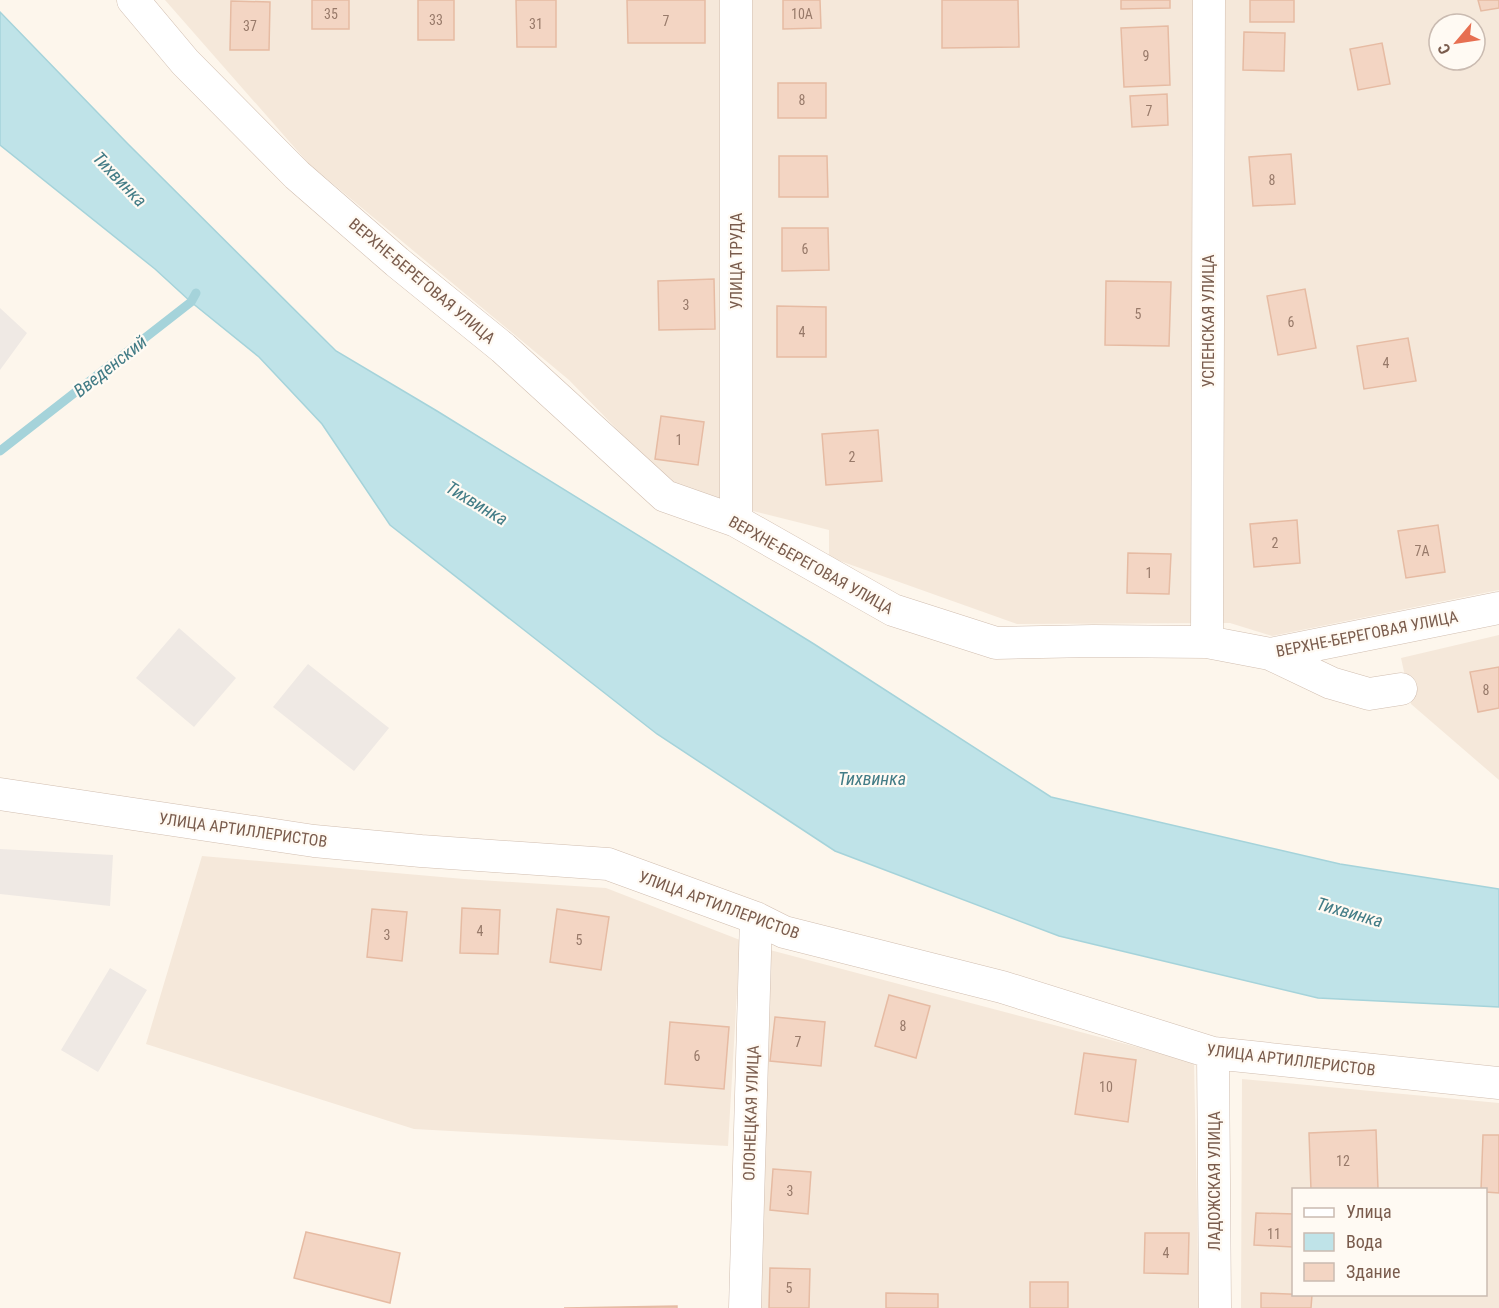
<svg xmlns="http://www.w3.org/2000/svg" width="1499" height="1308" font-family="'Roboto Condensed',sans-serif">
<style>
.residential{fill:#f5e8da;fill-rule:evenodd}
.industrial{fill:#efe9e4}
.water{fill:#bfe3e8;stroke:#a5d3da;stroke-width:1.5}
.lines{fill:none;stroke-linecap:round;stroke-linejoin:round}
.stream{stroke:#a5d3da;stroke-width:9}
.building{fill:#f3d5c3;stroke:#e6bba3;stroke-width:1.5}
.minor-casing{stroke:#d1beb0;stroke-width:33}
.minor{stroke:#fff;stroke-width:32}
.labels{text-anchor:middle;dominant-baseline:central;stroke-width:4.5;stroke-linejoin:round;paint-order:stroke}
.number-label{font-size:14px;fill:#987a6a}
.street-label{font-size:16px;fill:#7a5c4d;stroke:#fffaf3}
.water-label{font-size:18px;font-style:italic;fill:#437c86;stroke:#fffaf3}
</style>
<rect width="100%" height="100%" fill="#fdf6ec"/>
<path class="residential" d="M165,0H1499V590L1272,636L1230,623L1017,624L829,557V530L705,499L675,489L569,380L309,164ZM1439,24H1475V60H1439Z
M1499,635V780L1411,704L1401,658Z
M202,856L464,879L606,888L740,940L728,1146L414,1129L146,1044Z
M770,950L1194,1062L1199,1308H761Z
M1242,1079L1499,1103V1308H1241ZM1294,1190H1486V1294H1294Z"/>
<path class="industrial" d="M0,308L27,333L0,370Z
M179,628L236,678L194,727L136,678Z
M308,664L389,728L354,771L273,707Z
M0,849L113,855L110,906L0,894Z
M110,968L147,990L98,1072L61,1050Z"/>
<path class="water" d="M0,12L127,143L336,351L437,411L814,644L1051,797L1340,864L1499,889V1007L1318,998L1059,936L835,851L657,734L390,525L322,424L259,357L191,302L155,269L0,145Z"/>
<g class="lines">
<path class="stream" d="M0,451L191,302L196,293"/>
</g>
<path class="building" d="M312,0H349V29H312Z
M418,0H454V40H418Z
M516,0H556V47H517Z
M627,0H705V43H628Z
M783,0H820L821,28L783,29Z
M942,0H1018L1019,47L942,48Z
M1121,0H1170V8L1121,9Z
M1250,0H1294V22H1250Z
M1478,0H1499V8L1481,11Z
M231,1L270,2L269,50H230Z
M1168,26L1170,85L1124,87L1121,28Z
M1244,32L1285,33L1284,71L1243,70Z
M1382,43L1390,84L1358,90L1350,49Z
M778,83H826V118H778Z
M1167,94L1168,125L1132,127L1130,96Z
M1291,154L1295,204L1253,206L1249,157Z
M779,156H827L828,197H779Z
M782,228H828L829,270L782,271Z
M714,279L715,329L659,330L658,281Z
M1106,281L1171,282L1169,346L1105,345Z
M1305,289L1316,348L1278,355L1267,296Z
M777,306L826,307V357H777Z
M1408,338L1416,381L1364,389L1357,346Z
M661,416L704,422L698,465L655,459Z
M878,430L882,481L826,485L822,434Z
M1297,520L1300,563L1254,567L1250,524Z
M1438,525L1445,572L1406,578L1398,531Z
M1128,553L1171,554L1169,594L1127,593Z
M1499,667V708L1478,712L1470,672Z
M462,908L500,910L498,954L460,953Z
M372,909L407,912L402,961L367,957Z
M557,909L609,917L601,970L550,962Z
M889,995L930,1006L916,1058L875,1046Z
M775,1017L825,1022L821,1066L770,1061Z
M670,1022L729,1027L724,1089L665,1084Z
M1084,1053L1136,1060L1128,1122L1075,1114Z
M1376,1130L1378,1189L1311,1190L1309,1133Z
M1483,1135H1499V1193L1486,1192V1190H1481Z
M773,1169L811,1172L808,1214L770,1210Z
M1256,1213L1294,1214L1293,1247L1254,1245Z
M306,1232L400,1253L390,1303L294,1278Z
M1145,1233H1189L1188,1274L1144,1273Z
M770,1268L810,1269L809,1308H769Z
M1030,1282H1068V1308H1030Z
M886,1293L938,1294V1308H886Z
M1261,1293L1312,1295L1311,1308H1261Z
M677,1306V1308H564Z"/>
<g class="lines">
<g class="minor-casing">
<path id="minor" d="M133,0L185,62L297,175L397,262L503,348L665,496L736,521L893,610L996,643L1093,641L1207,642L1270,654L1499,608
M736,0V521
M1207,642L1209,0
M1270,654L1331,683L1369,694L1401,689
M0,794L314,841L421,851L608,864L756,918L784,932L1002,987L1213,1053L1499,1083
M1213,1053L1215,1308
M745,1308L756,918"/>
</g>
<use href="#minor" class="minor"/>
</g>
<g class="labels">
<g class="number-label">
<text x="331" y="14">35</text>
<text x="802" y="14">10А</text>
<text x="436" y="20">33</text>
<text x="666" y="21">7</text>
<text x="536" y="24">31</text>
<text x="250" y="26">37</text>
<text x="1146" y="56">9</text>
<text x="802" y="100">8</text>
<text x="1149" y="111">7</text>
<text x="1272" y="180">8</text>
<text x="805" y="249">6</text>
<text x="686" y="305">3</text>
<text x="1138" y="314">5</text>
<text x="1291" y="322">6</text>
<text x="802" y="332">4</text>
<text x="1386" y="363">4</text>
<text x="679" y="440">1</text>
<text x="852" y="457">2</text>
<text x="1275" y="543">2</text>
<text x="1422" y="551">7А</text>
<text x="1149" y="573">1</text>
<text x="1486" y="690">8</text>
<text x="480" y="931">4</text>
<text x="387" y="935">3</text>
<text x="579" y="940">5</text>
<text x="903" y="1026">8</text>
<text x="798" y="1042">7</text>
<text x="697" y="1056">6</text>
<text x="1106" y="1087">10</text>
<text x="1343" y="1161">12</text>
<text x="790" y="1191">3</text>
<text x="1274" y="1234">11</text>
<text x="1166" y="1253">4</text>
<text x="789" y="1288">5</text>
</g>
<g class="street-label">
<text transform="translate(736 261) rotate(-90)">УЛИЦА ТРУДА</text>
<text transform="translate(422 281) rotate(40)">ВЕРХНЕ-БЕРЕГОВАЯ УЛИЦА</text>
<text transform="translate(1208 321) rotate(-90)">УСПЕНСКАЯ УЛИЦА</text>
<text transform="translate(811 565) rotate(29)">ВЕРХНЕ-БЕРЕГОВАЯ УЛИЦА</text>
<text transform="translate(1367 634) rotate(-11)">ВЕРХНЕ-БЕРЕГОВАЯ УЛИЦА</text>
<text transform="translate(243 830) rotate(8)">УЛИЦА АРТИЛЛЕРИСТОВ</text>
<text transform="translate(719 905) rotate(20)">УЛИЦА АРТИЛЛЕРИСТОВ</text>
<text transform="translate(1291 1060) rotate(7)">УЛИЦА АРТИЛЛЕРИСТОВ</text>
<text transform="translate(751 1113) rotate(-88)">ОЛОНЕЦКАЯ УЛИЦА</text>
<text transform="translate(1214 1181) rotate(-90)">ЛАДОЖСКАЯ УЛИЦА</text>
</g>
<g class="water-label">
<text transform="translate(120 179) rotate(46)">Тихвинка</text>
<text transform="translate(110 366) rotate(-38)">Введенский</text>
<text transform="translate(477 503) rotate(31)">Тихвинка</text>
<text x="872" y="778">Тихвинка</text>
<text transform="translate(1350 912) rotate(16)">Тихвинка</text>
</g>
</g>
<rect x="1292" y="1188" width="195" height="108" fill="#fffaf3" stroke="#cabbb1" stroke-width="1.5"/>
<rect x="1304" y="1208" width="30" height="9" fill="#ffffff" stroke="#cabbb1" stroke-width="1.5"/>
<text x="1346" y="1218" font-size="18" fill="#7a5c4d">Улица</text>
<rect x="1304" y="1233" width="30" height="18" fill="#bfe3e8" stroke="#cabbb1" stroke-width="1.5"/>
<text x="1346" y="1248" font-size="18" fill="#7a5c4d">Вода</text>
<rect x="1304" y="1263" width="30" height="18" fill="#f3d5c3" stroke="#cabbb1" stroke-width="1.5"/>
<text x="1346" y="1278" font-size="18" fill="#7a5c4d">Здание</text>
<g transform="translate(1457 42) rotate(241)"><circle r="28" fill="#fffaf3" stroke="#cabbb1" stroke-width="1.5"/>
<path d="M0-4.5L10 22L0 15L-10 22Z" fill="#e76f51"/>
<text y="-9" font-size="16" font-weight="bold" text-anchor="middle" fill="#7a5c4d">С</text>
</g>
</svg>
